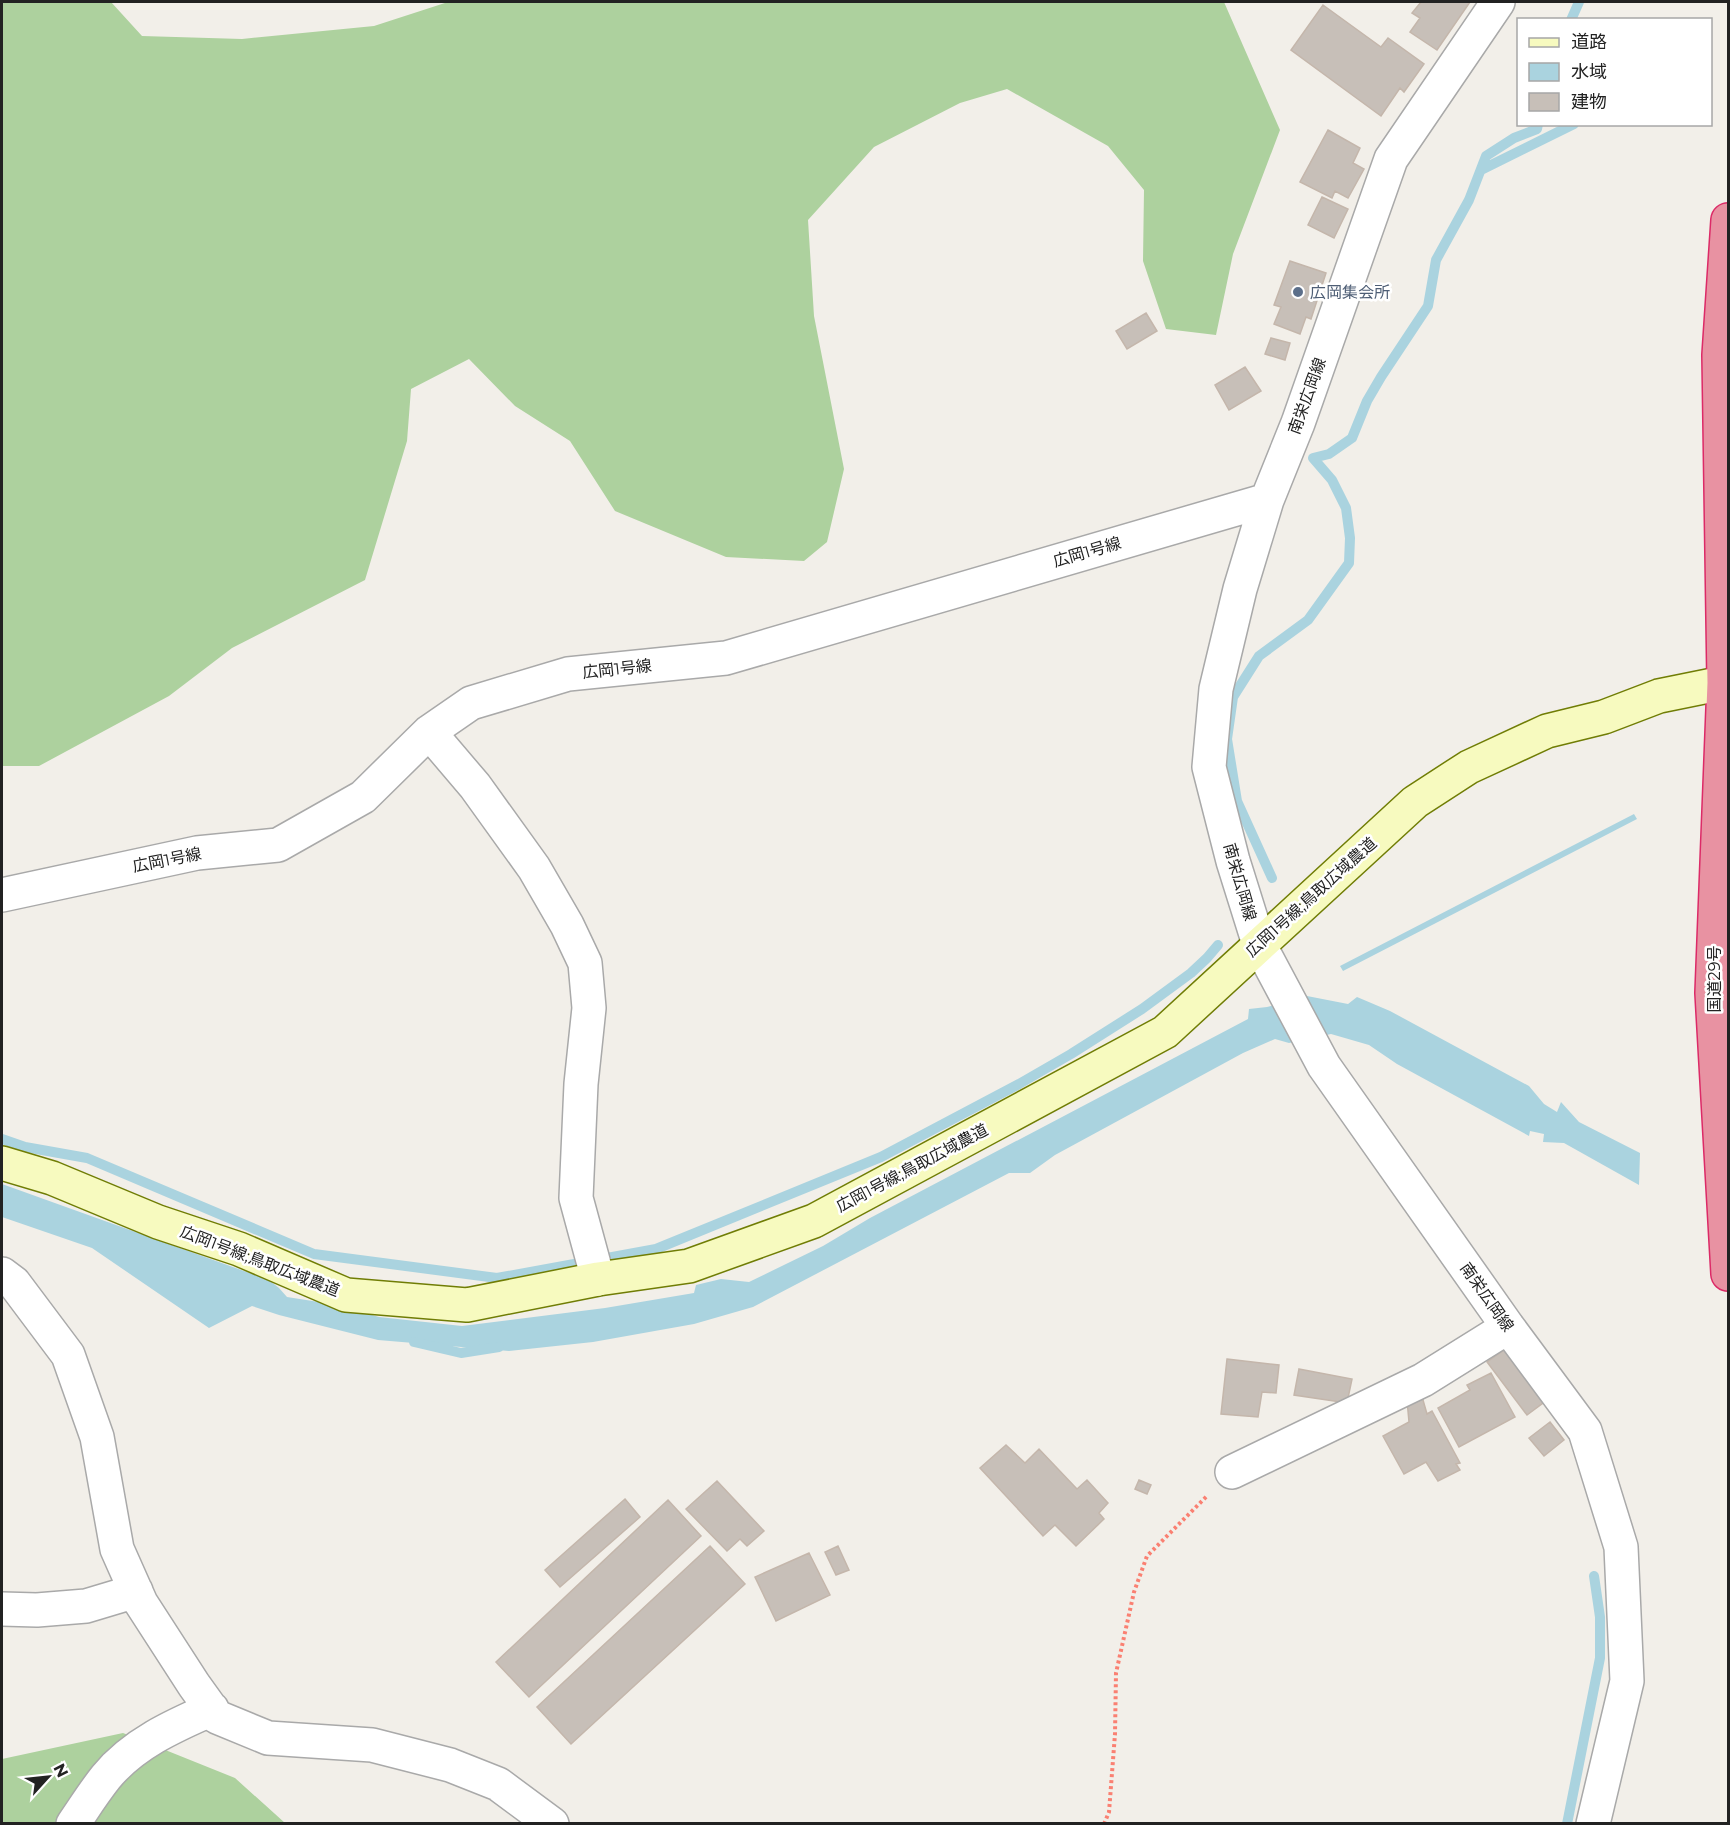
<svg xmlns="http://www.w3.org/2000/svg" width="1730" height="1825" font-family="Montserrat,'Noto Sans JP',sans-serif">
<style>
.forest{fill:#add19e}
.water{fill:#aad3df}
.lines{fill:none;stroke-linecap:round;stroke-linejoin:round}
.stream{stroke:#aad3df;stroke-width:10}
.building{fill:#c7bfb8;stroke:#c4b6ab;stroke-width:1.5}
.street-casing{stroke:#a9a9a9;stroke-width:36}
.secondary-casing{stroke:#707d05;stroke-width:36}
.highway-casing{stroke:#dc2a67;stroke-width:36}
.path{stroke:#fa8072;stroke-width:4;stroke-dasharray:3 3;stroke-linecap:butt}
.street{stroke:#fff;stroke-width:33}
.secondary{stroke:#f7fabf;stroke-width:33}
.highway{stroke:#e892a2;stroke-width:33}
.service-dot{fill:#5c6f8a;stroke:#fff;stroke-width:2}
.labels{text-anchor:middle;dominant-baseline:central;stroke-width:5;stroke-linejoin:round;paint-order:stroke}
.service-label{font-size:16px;fill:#4e5e75;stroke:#fff;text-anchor:start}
.street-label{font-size:16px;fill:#222;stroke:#fff}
</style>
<rect width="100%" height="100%" fill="#f2efe9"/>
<path class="forest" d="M2,2H111L142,36L242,39L374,26L448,2H1224L1280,130L1233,254L1216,335L1166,329L1143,261L1144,190L1108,146L1007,89L960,103L874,147L808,220L814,316L844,469L827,542L804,561L726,557L615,511L570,441L515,406L469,359L411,389L407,441L365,580L232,648L169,696L39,766H2Z
M123,1733L235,1778L285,1823H2V1759Z"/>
<path class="water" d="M1634,814L1637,819L1343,971L1340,966Z
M1307,996L1348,1004L1357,997L1390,1011L1529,1086L1544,1104L1557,1112L1561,1102L1579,1122L1640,1153L1639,1185L1564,1143L1543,1142L1544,1134L1530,1131L1529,1136L1397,1064L1369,1045L1331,1034L1289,1043L1275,1039L1243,1053L1055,1155L1030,1173H1009L753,1307L694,1324L593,1342L509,1351L378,1340L279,1315L252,1306L209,1328L92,1248L2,1217V1184L269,1280L279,1288L287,1297L338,1305L379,1317L462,1326L605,1308L694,1293L696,1285L721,1279L749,1282L823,1246L870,1218L1248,1019L1249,1009L1267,1007Z"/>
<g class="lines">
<path class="stream" d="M1571,20L1579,2
M1481,170L1574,124
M1272,878L1237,801L1227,739L1233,697L1259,656L1308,620L1349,563L1350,538L1346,508L1332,480L1313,458L1329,454L1352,438L1367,401L1381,377L1428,306L1436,260L1469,200L1486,156L1514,138L1537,129L1538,124
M2,1139L25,1147L87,1158L314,1254L497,1278L656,1249L881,1157L1019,1084L1071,1054L1142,1009L1191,973L1207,958L1218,945
M414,1342L461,1353L499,1347
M1567,1824L1600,1658V1617L1594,1576"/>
</g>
<path class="building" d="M1421,2H1470L1437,50L1410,32L1420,18L1412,13Z
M1323,5L1381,47L1388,38L1424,64L1404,92L1400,88L1381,116L1291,50Z
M1328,130L1360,148L1353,163L1364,169L1348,198L1335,191L1332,198L1300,182Z
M1322,197L1348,209L1334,238L1308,225Z
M1290,261L1326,273L1311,319L1306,317L1300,334L1274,324L1281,307L1274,305Z
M1146,313L1157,331L1127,349L1116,331Z
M1271,338L1290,343L1285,360L1265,354Z
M1245,367L1261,391L1229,410L1215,385Z
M1504,1350L1543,1403L1527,1415L1487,1362Z
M1227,1359L1279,1365L1276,1393L1262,1392L1258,1417L1221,1414Z
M1299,1369L1352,1379L1347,1403L1294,1395Z
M1491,1373L1515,1417L1459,1447L1438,1408L1470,1390L1467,1385Z
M1421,1393L1427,1414L1432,1411L1460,1463L1456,1464L1460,1470L1438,1481L1426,1462L1404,1474L1383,1436L1409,1422L1407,1400Z
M1550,1422L1564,1440L1544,1456L1529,1438Z
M1006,1445L1025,1463L1039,1449L1077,1489L1087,1480L1108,1503L1099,1513L1104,1519L1076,1546L1055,1525L1043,1536L980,1468Z
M1139,1480L1151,1485L1147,1494L1135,1489Z
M717,1481L764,1531L747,1546L740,1539L727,1551L686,1509Z
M625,1499L640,1517L560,1587L545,1570Z
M668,1500L701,1536L529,1697L496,1662Z
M710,1546L745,1584L571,1744L537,1707Z
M838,1546L849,1570L836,1575L825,1552Z
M809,1553L830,1595L776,1621L755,1577Z"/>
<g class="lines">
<g class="street-casing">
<path id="street" d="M1498,2L1391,159L1298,423L1267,500L1240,589L1216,689L1209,767L1233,861L1259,944L1324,1066L1508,1327L1585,1431L1621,1547L1627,1681L1593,1824
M429,732L475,786L534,868L567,925L585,963L589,1008L581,1084L576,1198L598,1279
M2,895L197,853L278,845L363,797L429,732L471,703L568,674L726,658L1267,500
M2,1274L14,1283L68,1355L97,1437L117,1549L141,1603L194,1685L217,1717L268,1738L372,1745L450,1765L498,1784L552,1824
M1232,1472L1423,1380L1508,1327
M2,1609L37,1610L86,1606L136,1591
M73,1824C84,1808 94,1792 106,1777C133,1744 173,1726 212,1709"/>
</g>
<g class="secondary-casing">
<path id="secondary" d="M2,1163L52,1178L158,1222L239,1249L346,1295L467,1305L598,1279L689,1266L814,1221L1165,1032L1415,802L1469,767L1547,731L1604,717L1659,696L1728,682"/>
</g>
<g class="highway-casing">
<path id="highway" d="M1728,220L1719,355L1724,683L1712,993L1728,1274"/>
</g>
<path class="path" d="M1104,1824L1109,1812L1115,1734L1116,1673L1134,1592L1147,1556L1208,1495"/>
<use href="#street" class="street"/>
<use href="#secondary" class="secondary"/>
<use href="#highway" class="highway"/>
</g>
<circle class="service-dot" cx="1298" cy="292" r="6"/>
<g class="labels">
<g class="service-label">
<text x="1310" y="292">広岡集会所</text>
</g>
<g class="street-label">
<text transform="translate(1307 396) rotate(-70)">南栄広岡線</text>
<text transform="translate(1087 552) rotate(-16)">広岡1号線</text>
<text transform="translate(617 669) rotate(-6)">広岡1号線</text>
<text transform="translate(167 860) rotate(-11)">広岡1号線</text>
<text transform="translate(1240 882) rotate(74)">南栄広岡線</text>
<text transform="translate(1311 897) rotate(-42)">広岡1号線;鳥取広域農道</text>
<text transform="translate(1714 979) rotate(-90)">国道29号</text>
<text transform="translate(912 1168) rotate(-28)">広岡1号線;鳥取広域農道</text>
<text transform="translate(260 1261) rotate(21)">広岡1号線;鳥取広域農道</text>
<text transform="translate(1487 1297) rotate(55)">南栄広岡線</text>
</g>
</g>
<rect width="1730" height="1825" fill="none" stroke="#222222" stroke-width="6"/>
<rect x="1517" y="18" width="195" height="108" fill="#ffffff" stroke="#a7a7a7" stroke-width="1.5"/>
<rect x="1529" y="38" width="30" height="9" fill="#f7fabf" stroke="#a7a7a7" stroke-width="1.5"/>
<text x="1571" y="48" font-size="18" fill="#222222">道路</text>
<rect x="1529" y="63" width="30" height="18" fill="#aad3df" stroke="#a7a7a7" stroke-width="1.5"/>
<text x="1571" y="78" font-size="18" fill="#222222">水域</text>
<rect x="1529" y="93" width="30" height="18" fill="#c7bfb8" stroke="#a7a7a7" stroke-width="1.5"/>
<text x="1571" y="108" font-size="18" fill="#222222">建物</text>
<g transform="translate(48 1777) rotate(63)" stroke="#ffffff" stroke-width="4.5" paint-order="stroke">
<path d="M0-4.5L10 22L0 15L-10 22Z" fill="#222222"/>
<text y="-9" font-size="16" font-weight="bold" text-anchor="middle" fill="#222222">N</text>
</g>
</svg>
